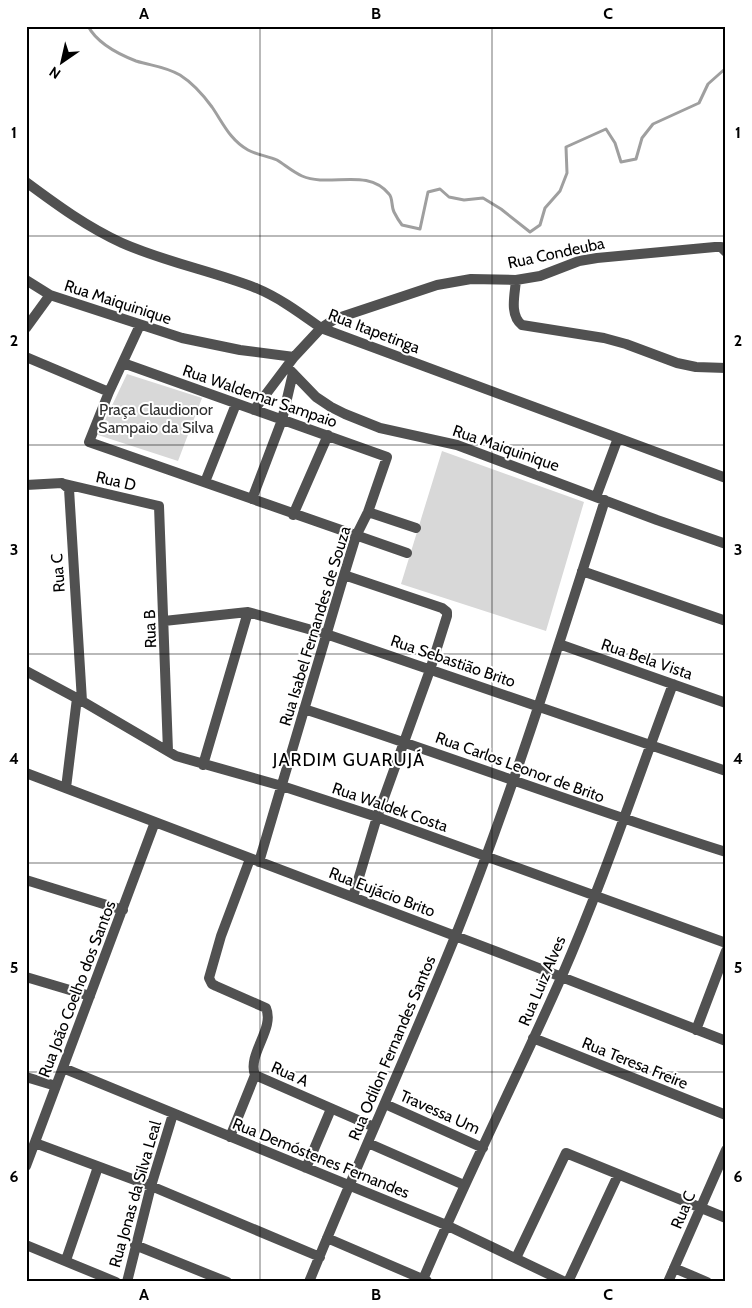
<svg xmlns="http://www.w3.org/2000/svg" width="752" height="1308" font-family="Cabin,sans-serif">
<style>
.green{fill:#d8d8d8}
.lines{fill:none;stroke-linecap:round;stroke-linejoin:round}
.stream{stroke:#9f9f9f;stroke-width:3}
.minor{stroke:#515151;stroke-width:10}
.grid{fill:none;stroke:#000;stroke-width:1;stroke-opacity:0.55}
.labels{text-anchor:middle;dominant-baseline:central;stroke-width:4;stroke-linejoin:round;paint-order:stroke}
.street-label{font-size:16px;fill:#000;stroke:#fff}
.park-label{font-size:16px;fill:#2f2f2f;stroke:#fff}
.neighbourhood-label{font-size:18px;letter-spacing:1px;fill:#000;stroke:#fff}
.neatline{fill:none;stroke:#000;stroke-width:2}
.grid-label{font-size:16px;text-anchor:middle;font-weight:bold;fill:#000}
</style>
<rect width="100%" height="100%" fill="#fff"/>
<path class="green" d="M127,374L202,398L178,461L98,435Z
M442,451L584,502L546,631L401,584Z"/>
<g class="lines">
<path class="stream" d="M88,26C97,43 118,54 136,61C152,66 164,66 180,75C191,82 204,96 212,107C223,123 230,140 248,150C257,155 268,156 277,160C285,165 293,172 302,176C330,188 367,167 389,194C393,198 391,206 394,212C396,216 399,221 402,225L420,229L428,192L440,189L449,197L464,200L483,198L501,209L530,232L540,225L545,208L560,191L567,173L566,147L606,129L615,143L621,162L636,159L642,138L653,124L699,103L708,84L726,68"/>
<path class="minor" d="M26,182C57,205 87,227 122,243C165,262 212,271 256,288C280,298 300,313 321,328L726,478
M26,280L50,295L182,338L240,350L294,357
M516,280C515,294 509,315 522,325L604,338L626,344L677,363L696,367L726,368
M140,325L109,392L89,442L407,553
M26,328L50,295
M26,357L109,392
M123,363L387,457L368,512L356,536L344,575L259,862
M287,367L316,397L331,407L345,414L380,428L457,445L657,520L726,544
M254,410L294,357L321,328L335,319L437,285L471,279L516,280L540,276L579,261L597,258L715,247H721L726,252
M205,482L236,404
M65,484L159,506L168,751
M26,485L62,483L69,489L82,701
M596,497L618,438
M252,499L282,420L293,373
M368,512L416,528
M293,515L328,435
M582,571L726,621
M344,575L442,608L447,612V616L430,670L377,817L353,897
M164,621L248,612L326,634L726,771
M559,644L726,703
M26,671L82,701L176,756L282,786L377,817L726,943
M304,709C446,755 584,807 726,852
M203,765L248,612
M26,773L500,953L726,1041
M66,788L77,698
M250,859L221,936L209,978L212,984L216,986L266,1008C275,1029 247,1054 255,1075
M26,880L123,910
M26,977L90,996
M696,1030L726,951
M533,1038L726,1115
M63,1068L446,1225L565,1282
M26,1077L56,1086
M385,1104L483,1148
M230,1137L255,1075L374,1127
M35,1143L151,1186L320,1257
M368,1143L464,1185
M26,1166L155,822
M306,1168L331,1109
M327,1238L427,1281
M26,1245L116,1282
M135,1245L227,1282
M516,1258L566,1153L726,1218
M66,1260L98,1167
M674,1268L707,1282
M127,1282L151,1186L173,1114
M309,1282C356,1166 408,1053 455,937C512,795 558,647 605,500
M422,1282C465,1179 516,1080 561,978C603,882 636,783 673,684
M568,1282L618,1175
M668,1282L726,1150"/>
</g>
<path class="grid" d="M260,26V1282M492,26V1282M26,236H726M26,445H726M26,654H726M26,863H726M26,1072H726"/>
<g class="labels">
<g class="street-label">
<text transform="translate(556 253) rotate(-12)">Rua Condeuba</text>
<text transform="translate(118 302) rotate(18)">Rua Maiquinique</text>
<text transform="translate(374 331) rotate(21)">Rua Itapetinga</text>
<text transform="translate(260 396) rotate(19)">Rua Waldemar Sampaio</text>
<text transform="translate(506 448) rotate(19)">Rua Maiquinique</text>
<text transform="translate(116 481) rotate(13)">Rua D</text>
<text transform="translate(58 573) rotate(-94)">Rua C</text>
<text transform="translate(315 626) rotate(-73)">Rua Isabel Fernandes de Souza</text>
<text transform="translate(150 629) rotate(-92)">Rua B</text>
<text transform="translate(647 659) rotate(19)">Rua Bela Vista</text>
<text transform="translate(453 661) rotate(19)">Rua Sebastião Brito</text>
<text transform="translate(520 767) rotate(20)">Rua Carlos Leonor de Brito</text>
<text transform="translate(390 807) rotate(19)">Rua Waldek Costa</text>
<text transform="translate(382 892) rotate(21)">Rua Eujácio Brito</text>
<text transform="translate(542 981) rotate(-67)">Rua Luiz Alves</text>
<text transform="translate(77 989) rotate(-69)">Rua João Coelho dos Santos</text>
<text transform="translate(392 1048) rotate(-67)">Rua Odilon Fernandes Santos</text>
<text transform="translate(635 1063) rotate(22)">Rua Teresa Freire</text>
<text transform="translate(290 1074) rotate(24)">Rua A</text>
<text transform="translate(440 1112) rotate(24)">Travessa Um</text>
<text transform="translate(321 1158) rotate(22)">Rua Demóstenes Fernandes</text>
<text transform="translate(135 1194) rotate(-74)">Rua Jonas da Silva Leal</text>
<text transform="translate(683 1210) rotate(-67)">Rua C</text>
</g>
<g class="park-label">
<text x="156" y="409">Praça Claudionor<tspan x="156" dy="18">Sampaio da Silva</tspan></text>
</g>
<g class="neighbourhood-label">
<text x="349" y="760">JARDIM GUARUJÁ</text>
</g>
</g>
<rect width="752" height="1308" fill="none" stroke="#ffffff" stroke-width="55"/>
<g transform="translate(62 62) rotate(214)" stroke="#ffffff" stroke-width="4" paint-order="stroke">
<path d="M0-4L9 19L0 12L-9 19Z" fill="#000000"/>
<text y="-8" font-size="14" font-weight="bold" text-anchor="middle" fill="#000000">N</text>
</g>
<rect x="28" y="28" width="696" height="1252" class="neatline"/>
<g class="grid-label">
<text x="144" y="19">A</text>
<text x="376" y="19">B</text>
<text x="608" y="19">C</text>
<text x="14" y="138">1</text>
<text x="738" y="138">1</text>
<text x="14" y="346">2</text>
<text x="738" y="346">2</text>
<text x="14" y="555">3</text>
<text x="738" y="555">3</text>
<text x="14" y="764">4</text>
<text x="738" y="764">4</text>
<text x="14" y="973">5</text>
<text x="738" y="973">5</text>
<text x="14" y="1182">6</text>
<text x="738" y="1182">6</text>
<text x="144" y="1300">A</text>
<text x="376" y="1300">B</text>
<text x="608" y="1300">C</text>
</g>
</svg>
